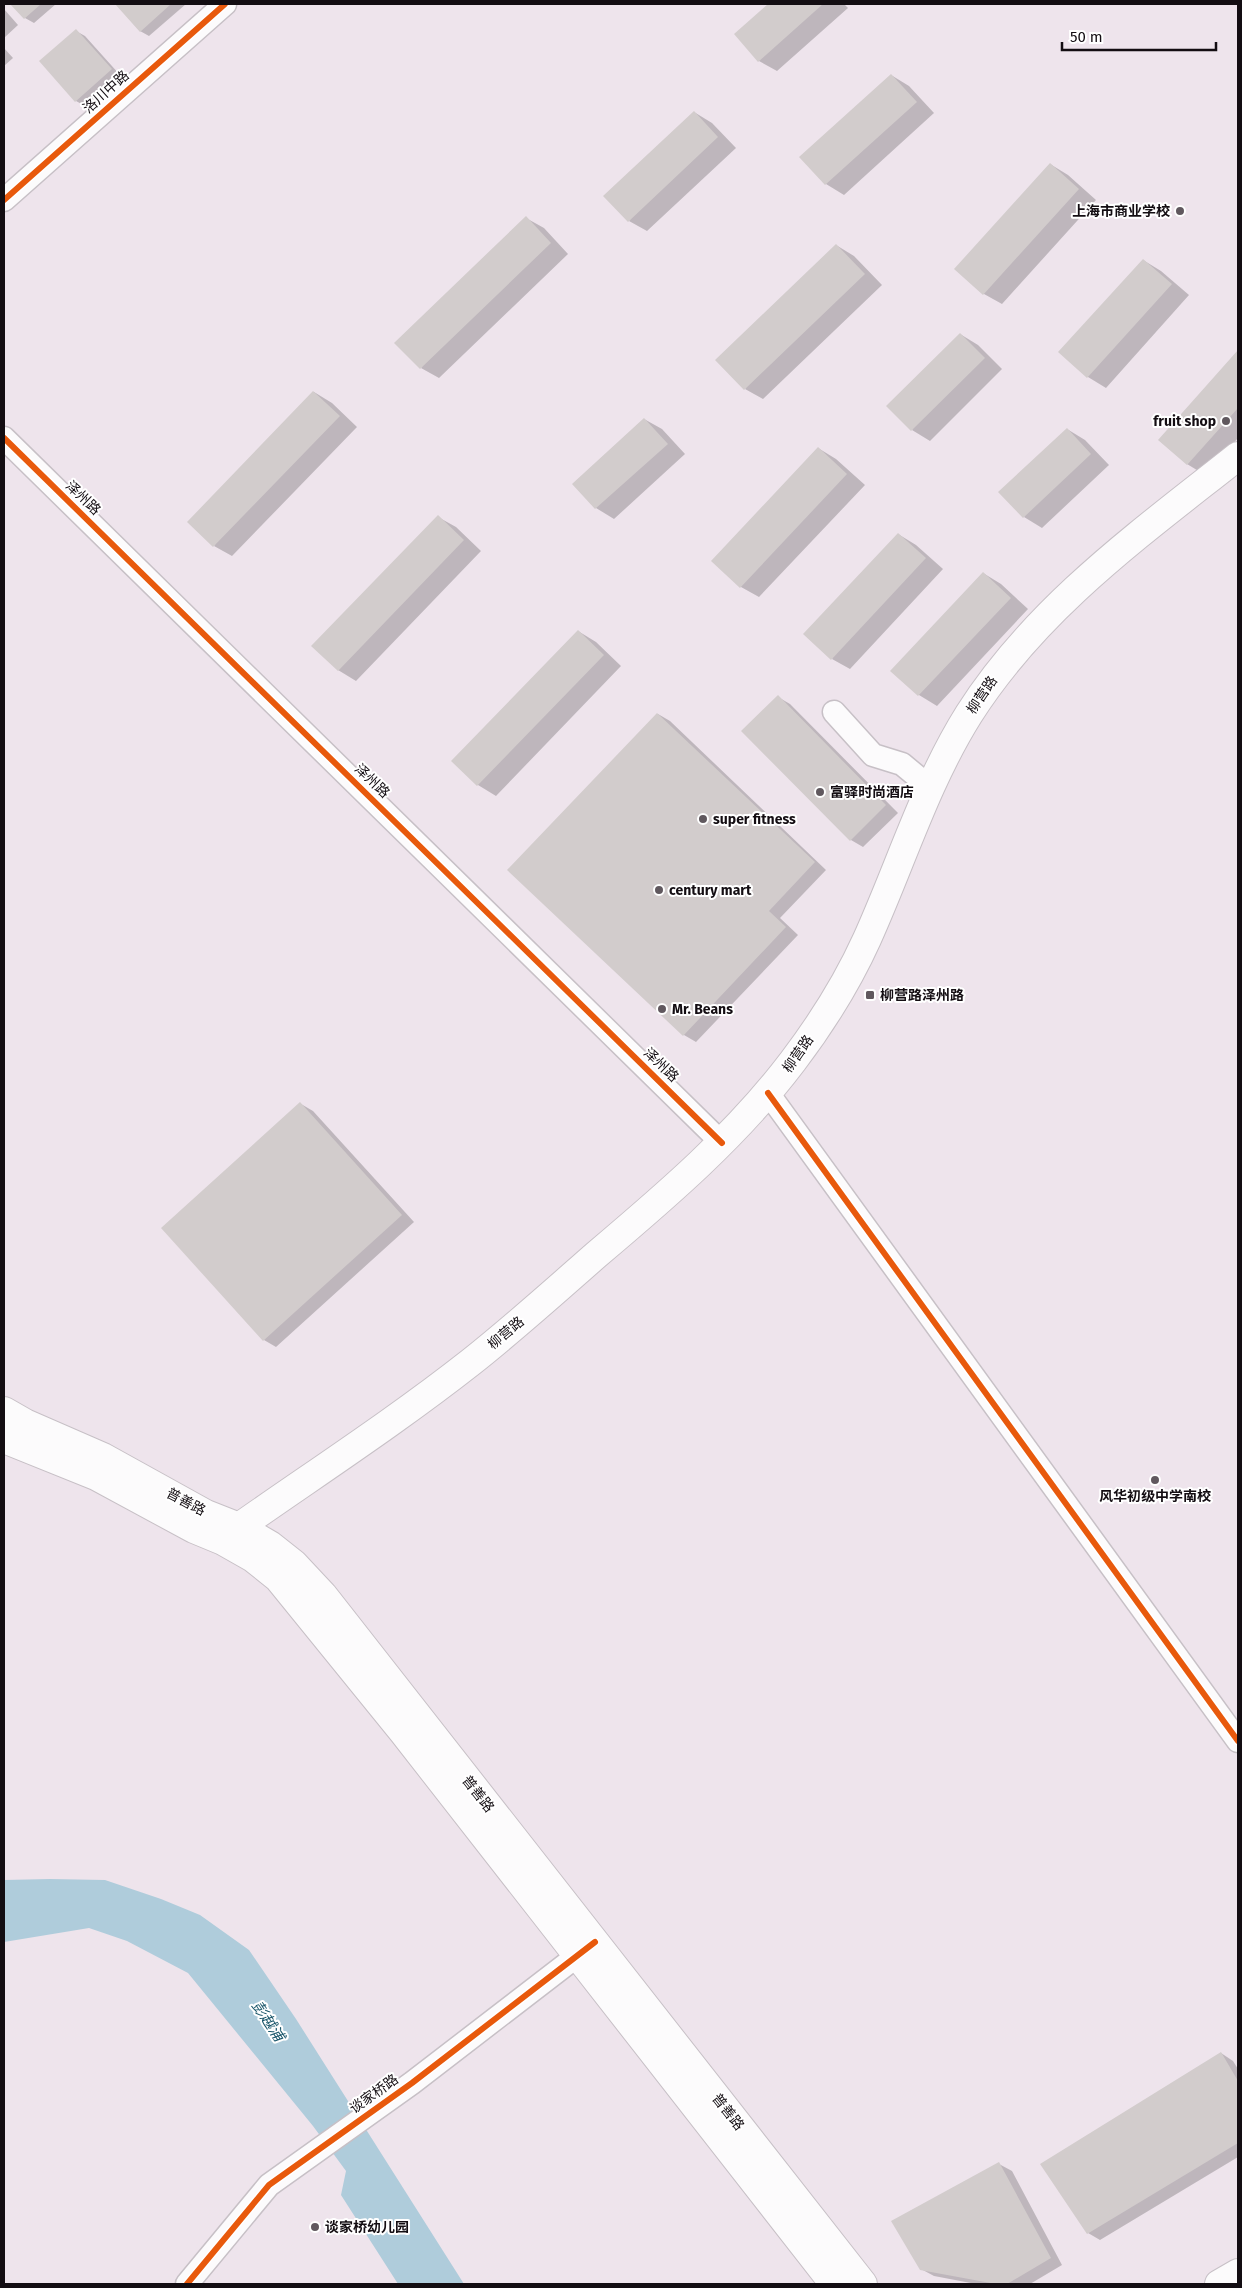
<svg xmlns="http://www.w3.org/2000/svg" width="1242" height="2288" font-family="'Fira Sans','Noto Sans SC',sans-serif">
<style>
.water{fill:#afccdb}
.shadow{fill:#0003}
.building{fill:#d2cccc}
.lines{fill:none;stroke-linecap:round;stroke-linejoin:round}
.minor-casing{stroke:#c7c0c6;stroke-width:25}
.major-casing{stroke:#c7c0c6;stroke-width:30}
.minor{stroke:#fcfbfc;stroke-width:22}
.major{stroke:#fcfbfc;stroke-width:28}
.cycleway-casing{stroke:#fff;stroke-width:9}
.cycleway{stroke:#e8590c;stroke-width:6}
.poi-dot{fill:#60585e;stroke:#fff;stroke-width:2}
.labels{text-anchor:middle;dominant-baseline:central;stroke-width:4;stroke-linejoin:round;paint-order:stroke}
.street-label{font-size:14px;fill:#130d12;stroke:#fff}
.poi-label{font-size:14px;font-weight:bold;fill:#130d12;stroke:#fff;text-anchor:start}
.water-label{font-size:15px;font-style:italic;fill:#1a566a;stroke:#fff}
</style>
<rect width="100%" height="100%" fill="#eee4ec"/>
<path class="water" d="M50,1879L105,1880L161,1899L200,1915L249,1950L296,2019L464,2284H398L341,2195L346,2171L313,2126L188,1973L127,1941L89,1928L4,1942V1880Z"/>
<path class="shadow" d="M12,4H56L34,23L25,18Z
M116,4H186L149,36L140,31Z
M770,4H844L848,8L777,71L759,61L736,34Z
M4,9L18,25L4,38Z
M76,31L85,36L120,75L85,106L76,101Z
M4,48L13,58L4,66Z
M891,75L909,86L934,113L844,195L826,184L801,157Z
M694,112L712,123L736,148L647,231L629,221Z
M1050,164L1068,175L1096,200L1002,304L984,294L956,269Z
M526,218L544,228L568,254L439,378L421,368Z
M836,245L854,256L882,285L763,399L745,389Z
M1143,260L1161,271L1189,295L1106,388L1088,377L1060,352Z
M960,334L978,345L1002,369L930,441L912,430Z
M1238,351V438L1205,475L1187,464L1159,440Z
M314,392L332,403L357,427L232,556L214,546Z
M644,419L662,429L685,454L614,519L596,508L573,484Z
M1067,429L1085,440L1109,465L1042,528L1024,517Z
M818,448L836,459L865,485L759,597L741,587L713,561Z
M438,517L456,527L481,551L356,681L338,670Z
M898,534L916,545L943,569L850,669L832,659Z
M983,573L1001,584L1028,609L937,706L919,695L892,671Z
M578,631L596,642L621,666L496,796L478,785L453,761Z
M778,697L790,704L898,813L863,847L851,840Z
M658,714L670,721L826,870L780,918L798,935L696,1042L684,1035Z
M301,1104L313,1111L414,1222L276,1347L264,1340Z
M1221,2053L1233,2061L1238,2069V2157L1100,2240L1088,2233Z
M999,2164L1012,2171L1062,2265L1030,2284H976L934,2276L921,2269Z"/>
<path class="building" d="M10,4H41L24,19Z
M115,4H171L140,32Z
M768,4H823L758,62L734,34Z
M76,29L112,69L75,102L39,61Z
M891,74L917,102L825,185L799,157Z
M694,111L718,137L628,222L603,196Z
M1050,163L1079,189L983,295L954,269Z
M526,216L551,243L420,369L394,343Z
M836,244L865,274L744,390L715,360Z
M1143,259L1172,284L1087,378L1058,352Z
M960,333L985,358L911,431L886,406Z
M1238,350V408L1187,465L1158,440Z
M313,391L340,416L213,547L187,522Z
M644,418L668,444L595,509L572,484Z
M1067,428L1091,454L1023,518L998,492Z
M818,447L847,474L740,588L711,561Z
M438,515L464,540L338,671L311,646Z
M898,533L926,558L831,660L803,634Z
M983,572L1011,598L918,696L890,671Z
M578,630L604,655L477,786L451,761Z
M778,695L886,805L850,841L741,731Z
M657,713L815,862L769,911L786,927L683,1036L507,870Z
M300,1102L402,1215L263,1341L161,1228Z
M1221,2052L1238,2081V2143L1087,2234L1040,2164Z
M999,2162L1051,2258L1007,2284H996L920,2270L891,2221Z"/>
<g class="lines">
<g class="minor-casing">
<path id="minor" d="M4,200L225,4
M4,438L722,1143
M834,712L873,755L902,764L931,788
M768,1093L1238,1741
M187,2284L269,2185L412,2083L590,1946"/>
</g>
<g class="major-casing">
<path id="major" d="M4,1411L25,1423L103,1457L206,1514L239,1527L270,1545L294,1564L323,1595L863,2284
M4,1439L96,1476L194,1529L223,1541L253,1558L278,1578L403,1732L834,2284
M223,1541L239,1527C316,1473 396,1421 471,1362C514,1328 555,1291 596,1255C667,1195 737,1135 793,1061C821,1024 848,981 867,939C901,864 925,784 969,714C1037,607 1141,533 1238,456
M1219,2284L1238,2273"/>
</g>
<use href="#minor" class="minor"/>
<use href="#major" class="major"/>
<g class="cycleway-casing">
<path id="cycleway" d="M4,200L225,4
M4,438L722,1143
M768,1093L1238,1741
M187,2284L269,2185L412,2083L595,1942"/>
</g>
<use href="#cycleway" class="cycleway"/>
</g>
<g class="poi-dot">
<circle cx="1180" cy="211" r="5"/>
<circle cx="1226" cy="421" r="5"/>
<circle cx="820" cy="792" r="5"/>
<circle cx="703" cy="819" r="5"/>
<circle cx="659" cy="890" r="5"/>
<rect x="865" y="990" width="10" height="10" rx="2.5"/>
<circle cx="662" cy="1009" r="5"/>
<circle cx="1155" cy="1480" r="5"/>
<circle cx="315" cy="2227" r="5"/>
</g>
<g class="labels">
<g class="street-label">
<text transform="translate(106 92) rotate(-42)">洛川中路</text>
<text transform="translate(83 498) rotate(44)">泽州路</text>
<text transform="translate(982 695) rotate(-56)">柳营路</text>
<text transform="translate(372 781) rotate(44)">泽州路</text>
<text transform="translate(798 1054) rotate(-55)">柳营路</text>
<text transform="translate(661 1065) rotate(44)">泽州路</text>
<text transform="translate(506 1333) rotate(-40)">柳营路</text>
<text transform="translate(186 1502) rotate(28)">普善路</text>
<text transform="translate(478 1794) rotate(52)">普善路</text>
<text transform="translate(374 2094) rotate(-36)">谈家桥路</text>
<text transform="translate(728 2112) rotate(52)">普善路</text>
</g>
<g class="poi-label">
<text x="1170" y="211" text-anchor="end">上海市商业学校</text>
<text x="1216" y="421" text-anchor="end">fruit shop</text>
<text x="830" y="792">富驿时尚酒店</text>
<text x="713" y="819">super fitness</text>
<text x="669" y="890">century mart</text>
<text x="880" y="995">柳营路泽州路</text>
<text x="672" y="1009">Mr. Beans</text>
<text x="1155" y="1496" text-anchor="middle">风华初级中学南校</text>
<text x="325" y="2227">谈家桥幼儿园</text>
</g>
<g class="water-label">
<text transform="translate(268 2021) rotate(56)">彭越浦</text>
</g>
</g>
<rect width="1242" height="2288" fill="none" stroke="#130d12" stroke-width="10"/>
<path d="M1062 42v8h154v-8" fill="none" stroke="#130d12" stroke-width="2.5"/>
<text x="1070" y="42" font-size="15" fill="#130d12" stroke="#ffffff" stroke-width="4" paint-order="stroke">50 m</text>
</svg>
